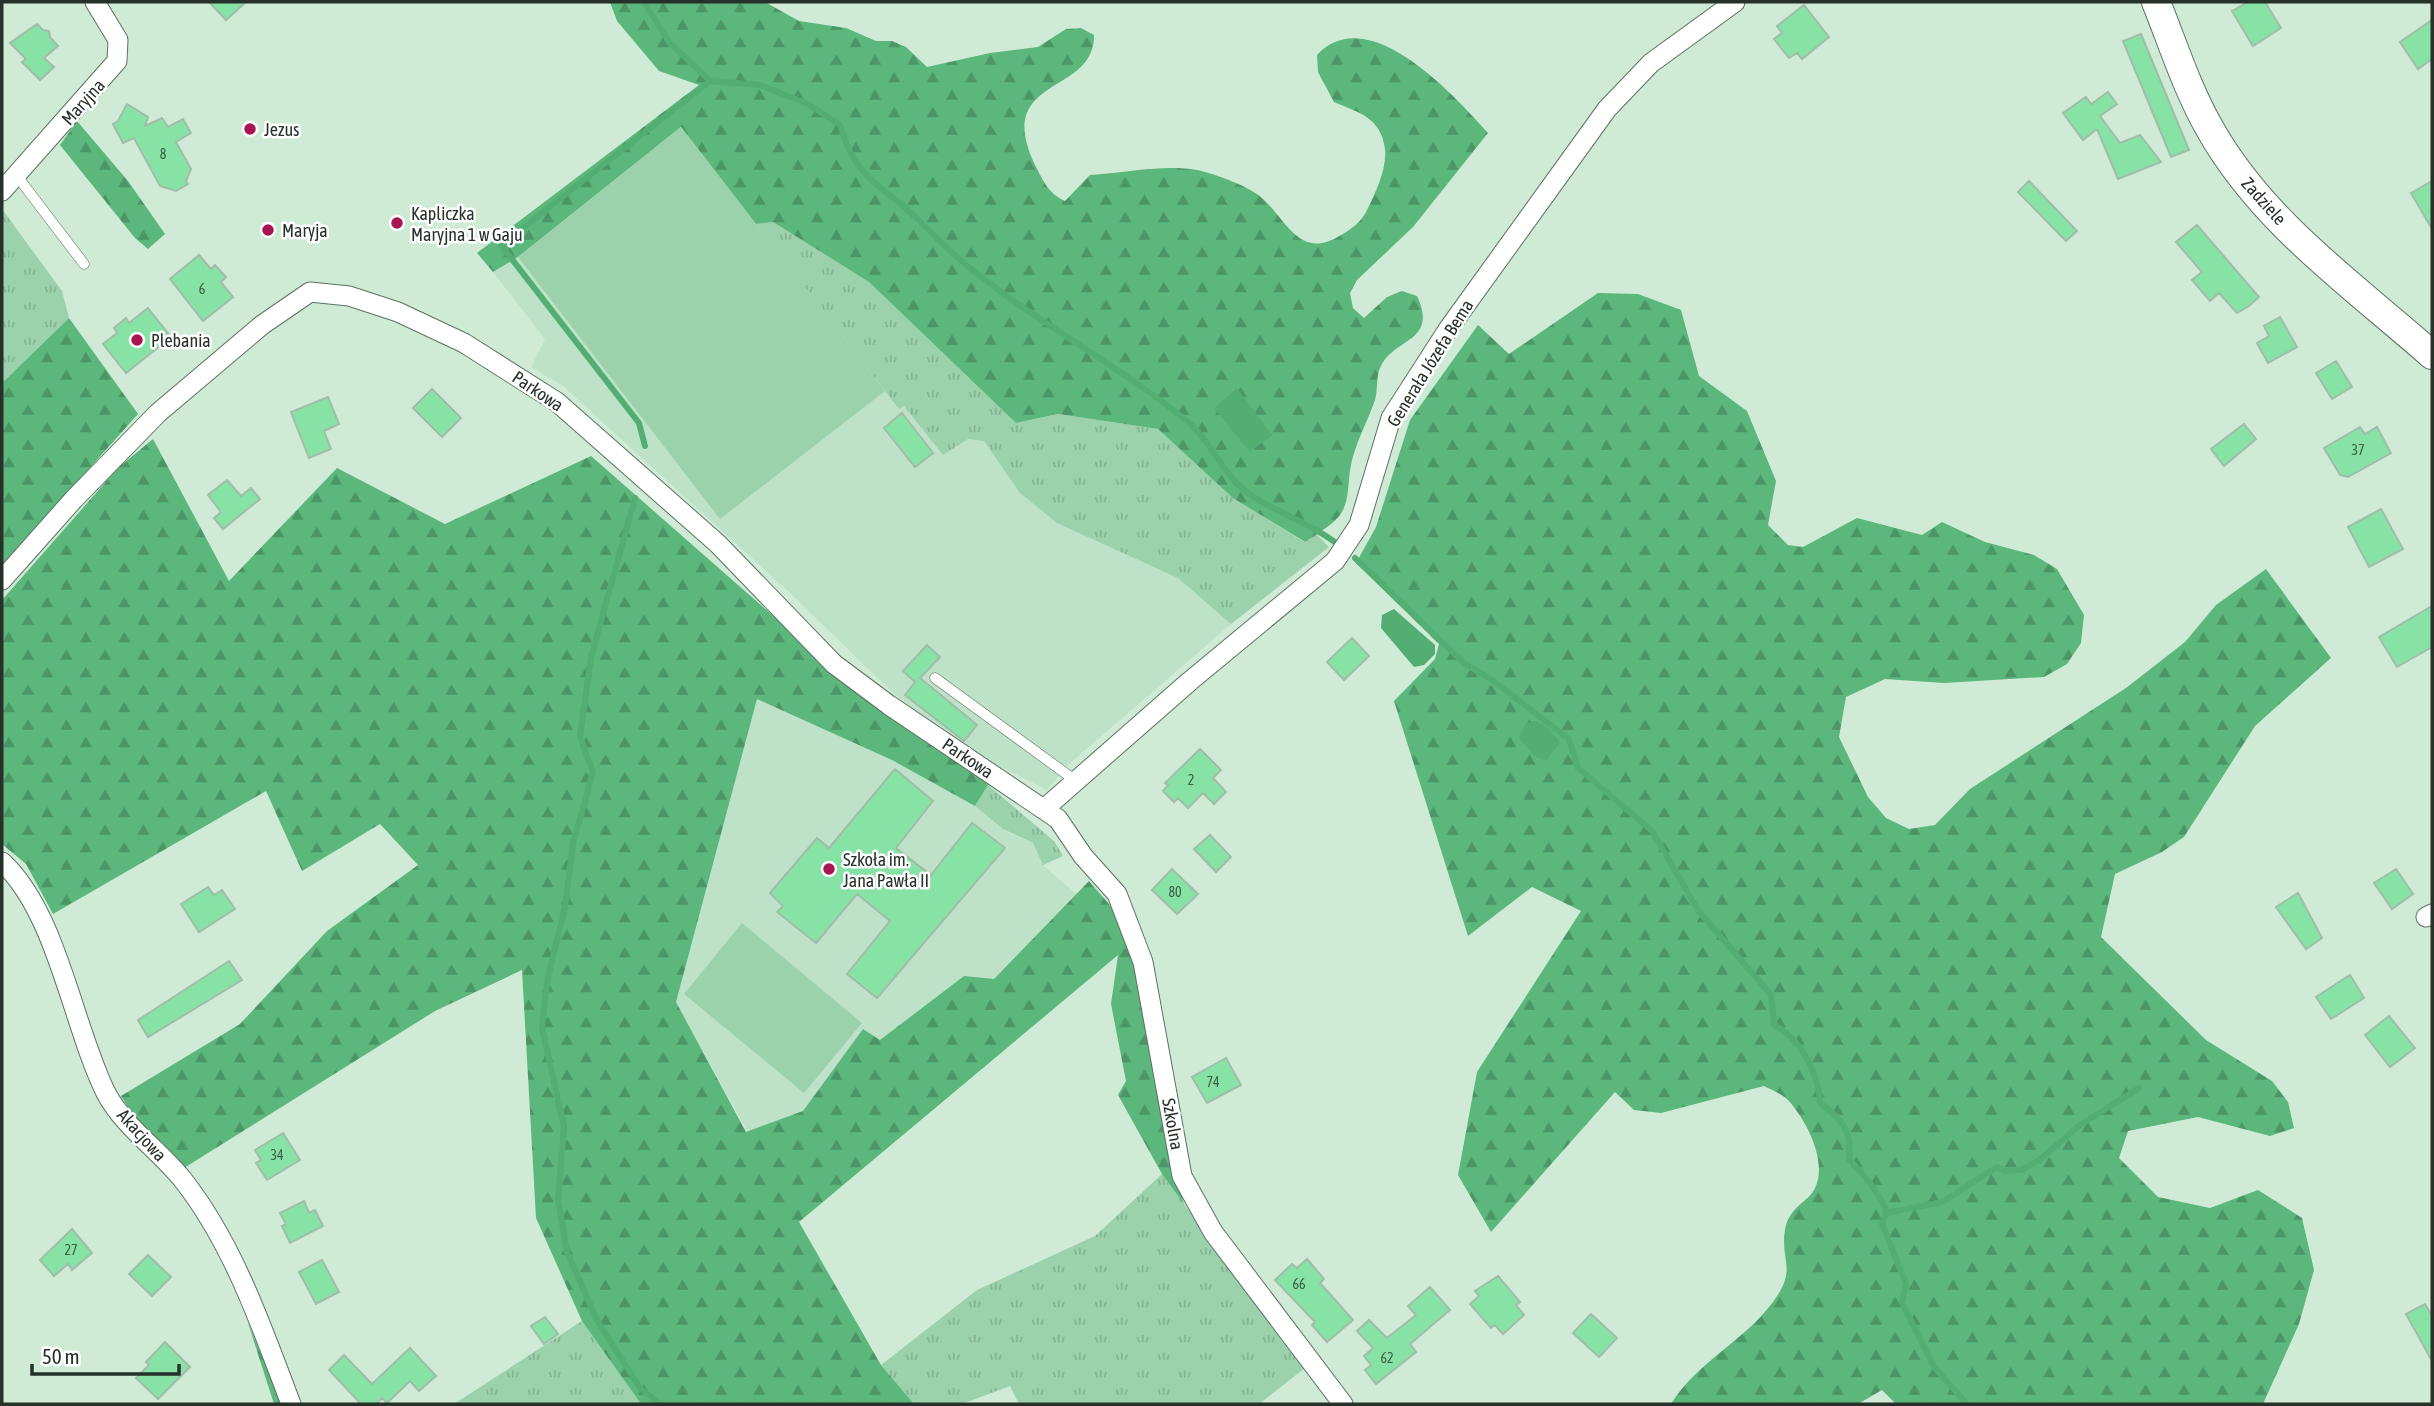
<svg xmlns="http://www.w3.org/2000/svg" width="2434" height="1406" font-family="'Asap Condensed',sans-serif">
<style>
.built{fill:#bee2c8}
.grass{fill:url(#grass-tufts)}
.forest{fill:url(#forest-firs)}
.pitch{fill:#9bd1ab}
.water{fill:#53ae74}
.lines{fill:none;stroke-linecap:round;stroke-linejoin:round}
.stream{stroke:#53ae74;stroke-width:6}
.building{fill:#87e3a5;stroke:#a1bda9;stroke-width:2}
.lane-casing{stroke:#5a7361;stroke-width:11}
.street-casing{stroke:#5a7361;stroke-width:21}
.secondary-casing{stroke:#5a7361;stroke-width:30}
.lane{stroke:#fff;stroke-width:10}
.street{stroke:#fff;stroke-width:19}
.secondary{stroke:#fff;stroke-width:28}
.poi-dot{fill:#a81652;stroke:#fff;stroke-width:2.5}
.labels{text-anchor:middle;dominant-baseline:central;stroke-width:5;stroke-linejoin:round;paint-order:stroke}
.number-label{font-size:14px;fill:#3e5e48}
.street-label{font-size:18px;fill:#263129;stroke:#fff}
.poi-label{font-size:18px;fill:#263129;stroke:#fff;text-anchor:start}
</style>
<defs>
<pattern id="grass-tufts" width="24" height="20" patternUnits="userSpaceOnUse" patternTransform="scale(1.75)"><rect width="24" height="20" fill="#9bd1ab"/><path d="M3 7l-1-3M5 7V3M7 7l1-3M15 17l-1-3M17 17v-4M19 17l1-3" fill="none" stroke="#85b493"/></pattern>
<pattern id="forest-firs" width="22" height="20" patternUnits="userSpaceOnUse" patternTransform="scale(1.75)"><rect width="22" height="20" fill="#5cb77c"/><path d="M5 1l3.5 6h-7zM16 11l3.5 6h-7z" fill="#4c9566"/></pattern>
</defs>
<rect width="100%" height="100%" fill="#cfebd6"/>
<path class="built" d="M681,127L773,222L869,282L1016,423L1304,542L1316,534L1329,547L1231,624L1068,765L1047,790L959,746L892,692L790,593L563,386L531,367L545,339L493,272L518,257Z
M648,516L975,806L1009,833L1033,843L1043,865L1076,894L1119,954L798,1222L676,1003Z"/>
<path class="grass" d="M2,209L62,291L69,318L2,383Z
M773,222L869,282L1016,423L1058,414L1158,429L1234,498L1304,542L1316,534L1329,547L1231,624L1178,578L1057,523L1020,493L984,441L968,439L943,455L904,406L899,409L756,224Z
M988,785L1054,841L1063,856L1043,865L1033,843L1003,829L975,806Z
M1162,1174L1305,1368L1259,1404H1019L1010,1386L962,1404H914L881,1365L977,1290L1095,1236Z
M582,1321L641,1404H454Z"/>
<path class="forest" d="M610,2H765L799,21L846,28L876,41H892L906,47L927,67L990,53L1038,47L1066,29L1081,28L1094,35C1095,96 992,75 1035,165C1044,182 1048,193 1065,201L1090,175C1124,173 1164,164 1197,170C1215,174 1242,184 1257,194C1286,215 1297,263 1341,235C1352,229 1362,221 1367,210C1376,192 1387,168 1385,149C1381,117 1359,113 1334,102L1318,72L1317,55C1368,0 1454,95 1488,133L1413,227L1357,280L1350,293L1353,308L1364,318L1387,297L1402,291L1417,296C1439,343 1393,337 1380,368C1376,377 1378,390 1375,400C1367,423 1354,445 1350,470C1348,485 1349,499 1342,512C1335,524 1316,534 1305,542L1233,498L1158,429L1058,414L1016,423L869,282L773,222L756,224L681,127L518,257L493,272L477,253L699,85L659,71L617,21Z
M77,121L128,181L165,234L148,249L135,238L60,145Z
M1598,293L1638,294L1681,310L1699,376L1747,411L1776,481L1768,525L1788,545L1803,547L1857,518L1922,535L1942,522L1985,542L2034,555L2057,569L2084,615L2081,643L2067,664L2044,677L1944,683L1885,679L1846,697L1839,737L1868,797L1886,818L1909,829L1935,825L1970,789L2126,688L2185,642L2216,605L2266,569L2331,658L2255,726L2184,837L2162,852L2115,874L2101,937L2206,1040L2272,1081L2288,1102L2294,1128L2270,1136L2198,1117L2128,1131L2119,1158L2158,1197L2210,1208L2258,1190L2302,1218L2314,1270L2299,1324L2263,1404H1896L1882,1390L1858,1404H1671C1696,1363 1744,1341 1773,1302C1798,1268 1780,1262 1785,1230C1789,1206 1808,1203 1815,1188C1828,1161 1806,1120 1788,1100C1782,1094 1772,1090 1764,1086L1661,1113L1634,1110L1615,1092L1491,1232L1458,1175L1477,1072L1581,911L1532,887L1468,936L1394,701L1435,659L1439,644L1356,563L1376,527L1410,420L1478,325L1509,354Z
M69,318L138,414L2,566V383Z
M153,439L229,581L337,468L445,524L591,456L834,669L987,778L988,785L975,806L892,760L757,699L676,1002L746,1132L803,1111L863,1029L880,1040L964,976L994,979L1089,881L1115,911L1131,949L1172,1165L1184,1204L1162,1174L1118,1095L1126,1081L1111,1004L1118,955L799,1222L881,1365L914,1404H641L582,1321L536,1218L522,970L435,1011L184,1168L136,1120L121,1096L240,1024L327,931L418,865L380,824L302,871L266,791L53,914L26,864L2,844V600L118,468Z
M247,1320L281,1404H274Z"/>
<path class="pitch" d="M681,127L885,391L720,519L518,257Z
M742,923L862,1023L804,1093L684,994Z"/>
<path class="water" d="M1237,388L1272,435L1250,452L1214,408Z
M1394,609L1435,645V654L1424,665L1414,667L1381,628L1382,615Z
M1536,721L1548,728L1560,742L1546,761L1534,756L1519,738L1526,723Z"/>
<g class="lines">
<path class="stream" d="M644,2L669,42L710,81L760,85L808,104L840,125C854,175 875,181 911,213C929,230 946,248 965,264C1035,322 1117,364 1187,421C1211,441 1222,474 1248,493C1276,513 1309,522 1336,543
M645,446L639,423L501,245L710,81
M635,498L591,657L580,737L593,772L573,844L565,907L547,982L542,1027L564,1127L558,1200L567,1252L598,1322L640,1388L660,1404
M1355,558L1465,664L1492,680L1569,739L1578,768L1652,831L1698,910L1771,995L1774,1025C1800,1037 1819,1075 1820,1103C1843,1120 1852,1130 1849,1160C1859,1168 1886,1201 1886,1213C1885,1217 1883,1221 1882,1224L1906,1284L1902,1303L1934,1367L1967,1404
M1886,1213L1942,1202L1997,1167L2004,1171L2021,1170L2038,1161L2080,1125L2139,1088"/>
</g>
<path class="building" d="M209,2H246L226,20Z
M2248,2H2265L2281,28L2253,46L2232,11Z
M1804,5L1829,37L1802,59L1797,53L1789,58L1774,39L1782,33L1777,26Z
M2432,20V59L2418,69L2400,42Z
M37,24L43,30L49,31L50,37L58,46L44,58L54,67L40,80L22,62L26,59L10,43Z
M2141,34L2189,150L2171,157L2123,41Z
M2108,92L2117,104L2100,116L2120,143L2140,135L2161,162L2118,179L2097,129L2083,140L2063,113L2086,97L2091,104Z
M127,104L148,117L145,126L162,118L168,127L183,119L191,133L176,142L191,169L186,181L188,184L176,191L160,186L134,138L123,143L113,124L118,121Z
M2029,181L2077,231L2066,241L2018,192Z
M2432,181V229L2411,193Z
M2197,225L2259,297L2249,306L2237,313L2219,293L2210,301L2192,280L2202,272L2176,242Z
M199,255L211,269L215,265L226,277L221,282L233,297L203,321L170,279Z
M148,308L171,337L126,373L103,344L117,333L114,328L126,318L129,323Z
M2280,317L2297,347L2268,363L2257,343L2269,336L2264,326Z
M2336,361L2352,387L2332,399L2316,373Z
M432,389L461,418L442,437L413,408Z
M328,397L339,424L324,431L331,449L309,458L291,412Z
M902,413L933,453L915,467L884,428Z
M2244,424L2256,439L2224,466L2211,449Z
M2360,427L2365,434L2377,427L2391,453L2348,477L2340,475L2324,448Z
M227,480L241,496L251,488L260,499L223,529L214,518L221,512L208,495Z
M2381,509L2403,549L2369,567L2348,527Z
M2432,606V647L2397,667L2379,637Z
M1352,638L1369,656L1344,680L1327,662Z
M927,645L940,657L920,678L977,725L964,741L905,695L915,682L903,671Z
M1200,749L1221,770L1213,778L1226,792L1214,804L1203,793L1188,808L1178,798L1174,802L1163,791L1168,785L1165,783Z
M895,769L933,801L896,848L931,875L972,823L1005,848L877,998L847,974L890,921L857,894L816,943L777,912L783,906L770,893L817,838L829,848Z
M1210,835L1231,857L1216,872L1194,849Z
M1172,869L1198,894L1177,914L1152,890Z
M2396,869L2413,894L2392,909L2374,883Z
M208,887L214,895L222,890L235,909L199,932L181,904Z
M2298,893L2322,938L2306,949L2276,907Z
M229,961L242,980L148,1037L138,1020Z
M2350,975L2364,998L2331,1019L2316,997Z
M2389,1016L2415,1048L2390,1067L2365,1035Z
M1226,1058L1241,1085L1207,1103L1192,1077Z
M283,1133L300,1160L267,1180L256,1163L261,1160L255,1150Z
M304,1201L309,1213L315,1210L323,1226L290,1243L282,1226L286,1224L280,1213Z
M72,1229L92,1253L72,1270L68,1264L54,1276L40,1260Z
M148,1255L171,1277L152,1296L129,1274Z
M1307,1259L1324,1279L1320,1283L1353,1320L1327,1342L1312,1325L1315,1322L1275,1280L1292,1264L1297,1268Z
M322,1260L339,1292L316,1304L299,1272Z
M1498,1276L1520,1302L1516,1305L1524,1315L1503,1334L1495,1325L1491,1328L1470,1304L1479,1296L1475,1291Z
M1430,1287L1450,1310L1410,1344L1416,1352L1376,1384L1365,1370L1371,1365L1364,1356L1373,1348L1357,1331L1369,1320L1387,1338L1416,1315L1408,1306Z
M2425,1304L2432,1316V1361L2406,1314Z
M1591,1314L1617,1338L1599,1357L1573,1333Z
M545,1317L558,1334L544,1344L531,1326Z
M165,1342L190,1367L158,1399L136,1378L149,1365L146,1362Z
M410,1348L436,1376L419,1391L410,1381L387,1403L382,1398L376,1404H361L329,1370L344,1355L372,1384Z"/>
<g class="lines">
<g class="lane-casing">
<path id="lane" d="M17,176L84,264
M935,678L1076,781"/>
</g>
<g class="street-casing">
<path id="street" d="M2,191L117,61L118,40L95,2
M2,580L74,499L158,413L262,325L310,292L349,296L398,312L464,343L557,402L718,544L834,664L889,705L1058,819L1083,856L1117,894L1143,962L1182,1176L1213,1232L1343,1404
M1044,809L1190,681L1335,561L1359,525L1391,418L1449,328L1607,109L1651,63L1735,2
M2,862C57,912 73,1027 106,1093C124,1127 159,1150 183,1180C234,1245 262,1328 291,1404
M2426,917L2432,914"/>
</g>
<g class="secondary-casing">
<path id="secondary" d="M2156,2C2173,44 2187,89 2210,129C2262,222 2354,286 2432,355"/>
</g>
<use href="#lane" class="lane"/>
<use href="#street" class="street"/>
<use href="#secondary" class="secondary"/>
</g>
<g class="poi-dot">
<circle cx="250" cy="129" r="7"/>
<circle cx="397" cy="223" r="7"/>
<circle cx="268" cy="230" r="7"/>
<circle cx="137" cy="340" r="7"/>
<circle cx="829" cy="869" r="7"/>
</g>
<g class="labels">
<g class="number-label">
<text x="163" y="154">8</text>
<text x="202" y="289">6</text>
<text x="2358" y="450">37</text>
<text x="1191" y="780">2</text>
<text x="1175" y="892">80</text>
<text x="1213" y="1082">74</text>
<text x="277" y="1155">34</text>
<text x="71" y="1250">27</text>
<text x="1299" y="1284">66</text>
<text x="1387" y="1358">62</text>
</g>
<g class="street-label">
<text transform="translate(83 102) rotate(-48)">Maryjna</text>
<text transform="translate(2264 201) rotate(48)">Zadziele</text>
<text transform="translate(1430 363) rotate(-58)">Generała Józefa Bema</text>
<text transform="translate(538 391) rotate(34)">Parkowa</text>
<text transform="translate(968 758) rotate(34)">Parkowa</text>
<text transform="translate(1173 1124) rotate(80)">Szkolna</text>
<text transform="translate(142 1135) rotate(48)">Akacjowa</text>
</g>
<g class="poi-label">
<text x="264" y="129">Jezus</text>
<text x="411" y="213">Kapliczka<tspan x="411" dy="21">Maryjna 1 w Gaju</tspan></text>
<text x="282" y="230">Maryja</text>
<text x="151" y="340">Plebania</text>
<text x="843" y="859">Szkoła im.<tspan x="843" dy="21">Jana Pawła II</tspan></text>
</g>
</g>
<rect width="2434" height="1406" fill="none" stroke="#263129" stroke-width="7"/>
<path d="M32 1364v10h147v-10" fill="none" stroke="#263129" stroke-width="3.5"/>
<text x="42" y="1364" font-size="21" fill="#263129" stroke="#ffffff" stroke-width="5" paint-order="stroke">50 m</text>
</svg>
